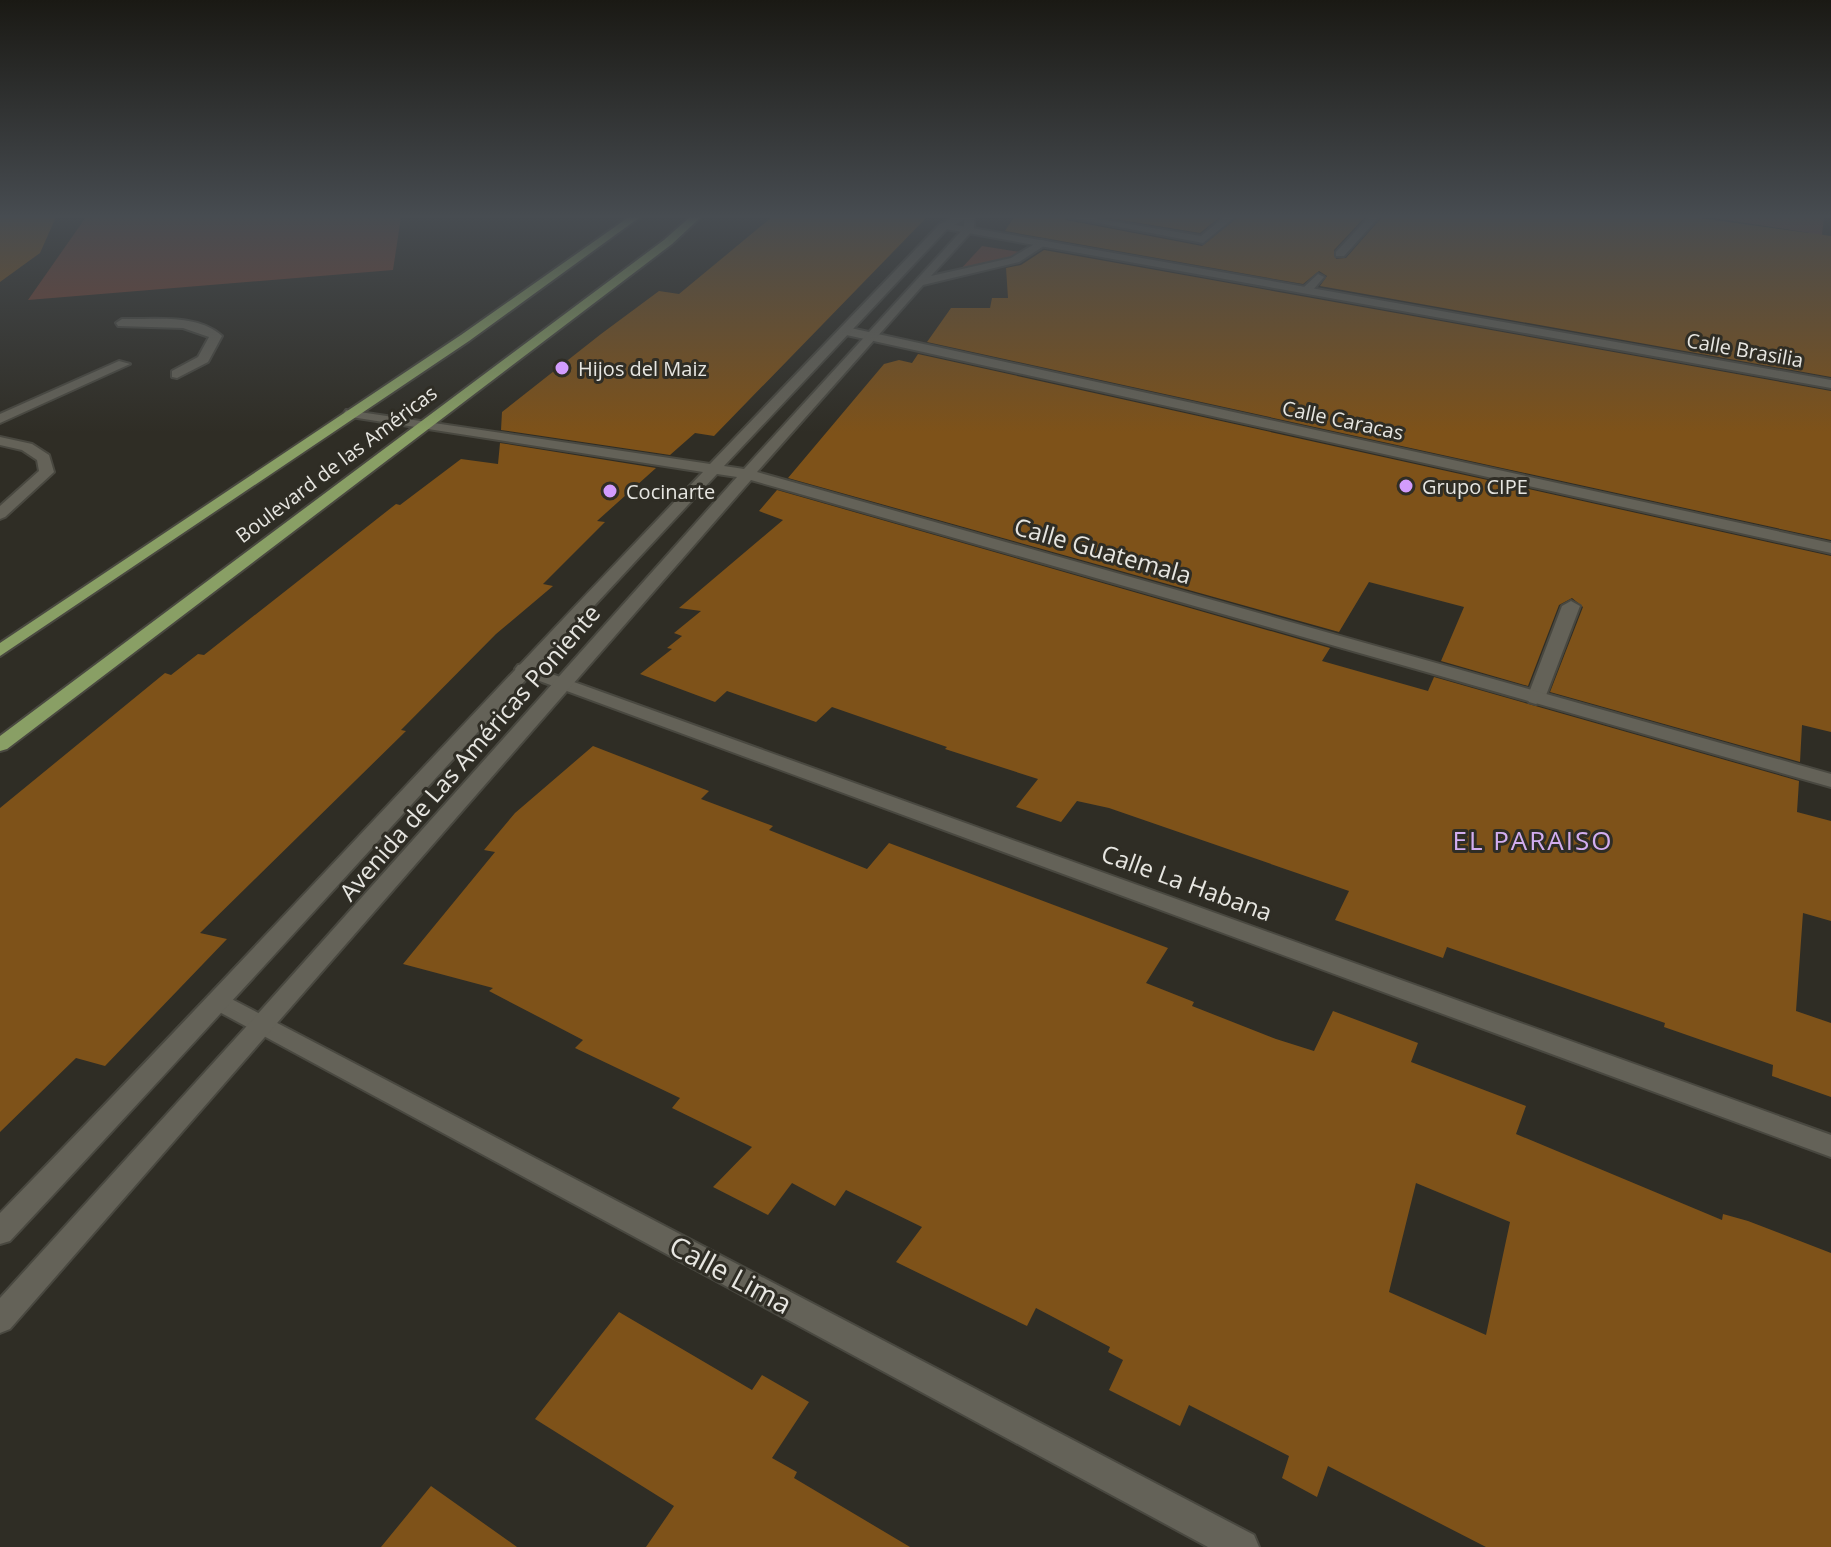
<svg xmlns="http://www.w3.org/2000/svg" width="1831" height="1547" font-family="'Open Sans',sans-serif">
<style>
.green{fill:#774130}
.building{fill:#7e5219;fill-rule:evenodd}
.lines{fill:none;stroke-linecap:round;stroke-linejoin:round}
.lane-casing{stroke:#494840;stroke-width:4}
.street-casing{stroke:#494840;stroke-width:4}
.secondary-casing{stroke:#494840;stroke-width:4}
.primary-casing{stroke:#494840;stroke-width:4}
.lane{fill:#646258;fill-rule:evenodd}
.street{fill:#646258;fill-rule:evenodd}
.secondary{fill:#646258;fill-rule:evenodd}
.primary{fill:#899f65;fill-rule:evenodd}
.poi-dot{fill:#d29cfd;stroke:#2f2d25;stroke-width:3}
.labels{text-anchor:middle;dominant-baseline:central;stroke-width:6;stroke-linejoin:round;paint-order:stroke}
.far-street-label{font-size:20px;fill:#e7e6e1;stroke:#2f2d25}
.far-poi-label{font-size:20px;fill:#e7e6e1;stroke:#2f2d25;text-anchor:start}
.street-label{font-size:24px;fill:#e7e6e1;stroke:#2f2d25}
.neighbourhood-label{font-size:26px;letter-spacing:2px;fill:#d2adf0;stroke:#2f2d25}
.near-street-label{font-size:28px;fill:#e7e6e1;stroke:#2f2d25}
</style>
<rect width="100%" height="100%" fill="#2f2d25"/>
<path class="green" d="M86,217H401L393,270L28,300Z
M1707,217H1824L1819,260L1810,233Z
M982,246L1020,252L1013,256L959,271Z"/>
<path class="building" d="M0,217H56L40,253L0,282Z
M772,217H927L714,436L695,433L670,455L501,430L502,412L601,334L659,291L679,294Z
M1014,217H1064L1066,220L1202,246L1238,217H1365L1334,250L1336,259L1346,258L1382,217H1692L1831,236V377L1320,286L1327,276L1319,271L1303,284L1005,231Z
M1103,217H1220L1200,233Z
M1044,250L1831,391V540L927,342L951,308H990L992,298H1008L1006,268L1021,265Z
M918,354L1831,556V732L1802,725L1800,762L1550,692L1583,607L1572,598L1559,605L1528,686L1441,661L1464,607L1369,582L1339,632L788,478L884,364L899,360L912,363Z
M500,443L656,468L597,521L605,522L543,584L553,586L496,634L401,730L406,731L200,933L227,939L105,1066L76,1058L0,1132V808L165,673L171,675L198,654L204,655L396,504L400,505L461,459L498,464Z
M777,490L1330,648L1322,661L1428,691L1434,677L1799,781L1797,812L1831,821V921L1803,913L1796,1011L1831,1023V1097L1772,1076L1773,1065L1664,1027L1665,1023L1447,947L1443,958L1335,920L1349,891L1109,808L1077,801L1061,822L1016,807L1038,779L945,749L947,747L832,707L816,722L727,691L715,702L640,674L672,649L667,648L682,636L674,633L701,611L679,608L783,520L759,511Z
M593,746L709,791L701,799L773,826L769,830L867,869L889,843L1168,948L1146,983L1194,1002L1192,1006L1276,1039L1314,1051L1333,1011L1418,1043L1411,1062L1526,1106L1516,1134L1722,1220L1723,1214L1748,1221L1831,1253V1547H1486L1328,1466L1317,1497L1282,1478L1289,1456L1189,1405L1180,1426L1109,1390L1123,1360L1108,1352L1110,1347L1036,1308L1027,1326L896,1262L922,1227L846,1190L835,1206L792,1183L768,1215L713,1187L752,1147L672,1108L680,1098L575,1048L583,1040L489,991L493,988L403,964L495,852L484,850L515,813ZM1416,1183L1510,1222L1486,1335L1389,1292Z
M619,1312L752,1390L762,1375L809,1402L772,1458L797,1472L794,1478L910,1547H646L674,1506L535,1419Z
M431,1486L517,1547H381Z"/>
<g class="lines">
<g class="lane-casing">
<path id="lane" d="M1067,217H1087L1201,236L1224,217H1235L1203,243Z
M1369,217H1379L1344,256H1336V252Z
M1318,274L1324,277L1312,291H1304V287Z
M122,319C154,320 197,313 222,336L208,362L177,378L172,377V371L198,357L209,337L183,328L118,326L116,323Z
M1571,601L1580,606L1545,698L1536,704L1529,702L1527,698L1562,606Z"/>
</g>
<g class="street-casing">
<path id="street" d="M944,223L1831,380V388L940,228V224Z
M846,327L1831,543V553L842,334V328Z
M119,361L130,364L0,423V414Z
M0,437L32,444L49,455L54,472L5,517L0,519V506L39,471L37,460L22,450L0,445Z
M524,664L1831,1135V1157L518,673L515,669L518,665Z
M220,993L1254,1535L1259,1547H1208L212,1008L208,1002L212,996Z"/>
</g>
<g class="secondary-casing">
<path id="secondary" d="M954,217H974V229L931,276L1011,258L1041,240L1050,242L1019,262L923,285L757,472L1831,774V787L751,480L10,1329L0,1333V1298L255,1017L737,477L717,474C479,727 248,987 10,1241L0,1244V1213C238,969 467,718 703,472L351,417L344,413L346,410L710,464L940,224ZM964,220V228L744,469L724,466L948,228Z"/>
</g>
<g class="primary-casing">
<path id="primary" d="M629,217H640L469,341L0,656V643L461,335Z
M690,217H701L672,244L7,749L0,751V736L664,240Z"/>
</g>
<use href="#lane" class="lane"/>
<use href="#street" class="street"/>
<use href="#secondary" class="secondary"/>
<use href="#primary" class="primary"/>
</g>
<linearGradient id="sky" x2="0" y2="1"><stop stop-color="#1a1914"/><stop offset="0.5" stop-color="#474c51"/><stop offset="1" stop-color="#474c51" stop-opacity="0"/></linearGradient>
<rect width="1831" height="433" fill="url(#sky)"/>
<g class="poi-dot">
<circle cx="562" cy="368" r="8"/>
<circle cx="1406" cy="486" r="8"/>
<circle cx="610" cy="491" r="8"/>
</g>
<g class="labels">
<g class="far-street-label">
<text transform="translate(1745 350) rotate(10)">Calle Brasilia</text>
<text transform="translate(1343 420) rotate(12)">Calle Caracas</text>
<text transform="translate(336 464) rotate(-37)">Boulevard de las Américas</text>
</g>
<g class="far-poi-label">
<text x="578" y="368">Hijos del Maiz</text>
<text x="1422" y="486">Grupo CIPE</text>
<text x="626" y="491">Cocinarte</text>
</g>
<g class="street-label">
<text transform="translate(1103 550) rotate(16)">Calle Guatemala</text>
<text transform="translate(469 752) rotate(-49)">Avenida de Las Américas Poniente</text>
<text transform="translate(1187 882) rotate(20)">Calle La Habana</text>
</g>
<g class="neighbourhood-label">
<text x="1533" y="840">EL PARAISO</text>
</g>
<g class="near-street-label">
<text transform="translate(731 1274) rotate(28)">Calle Lima</text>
</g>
</g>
</svg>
